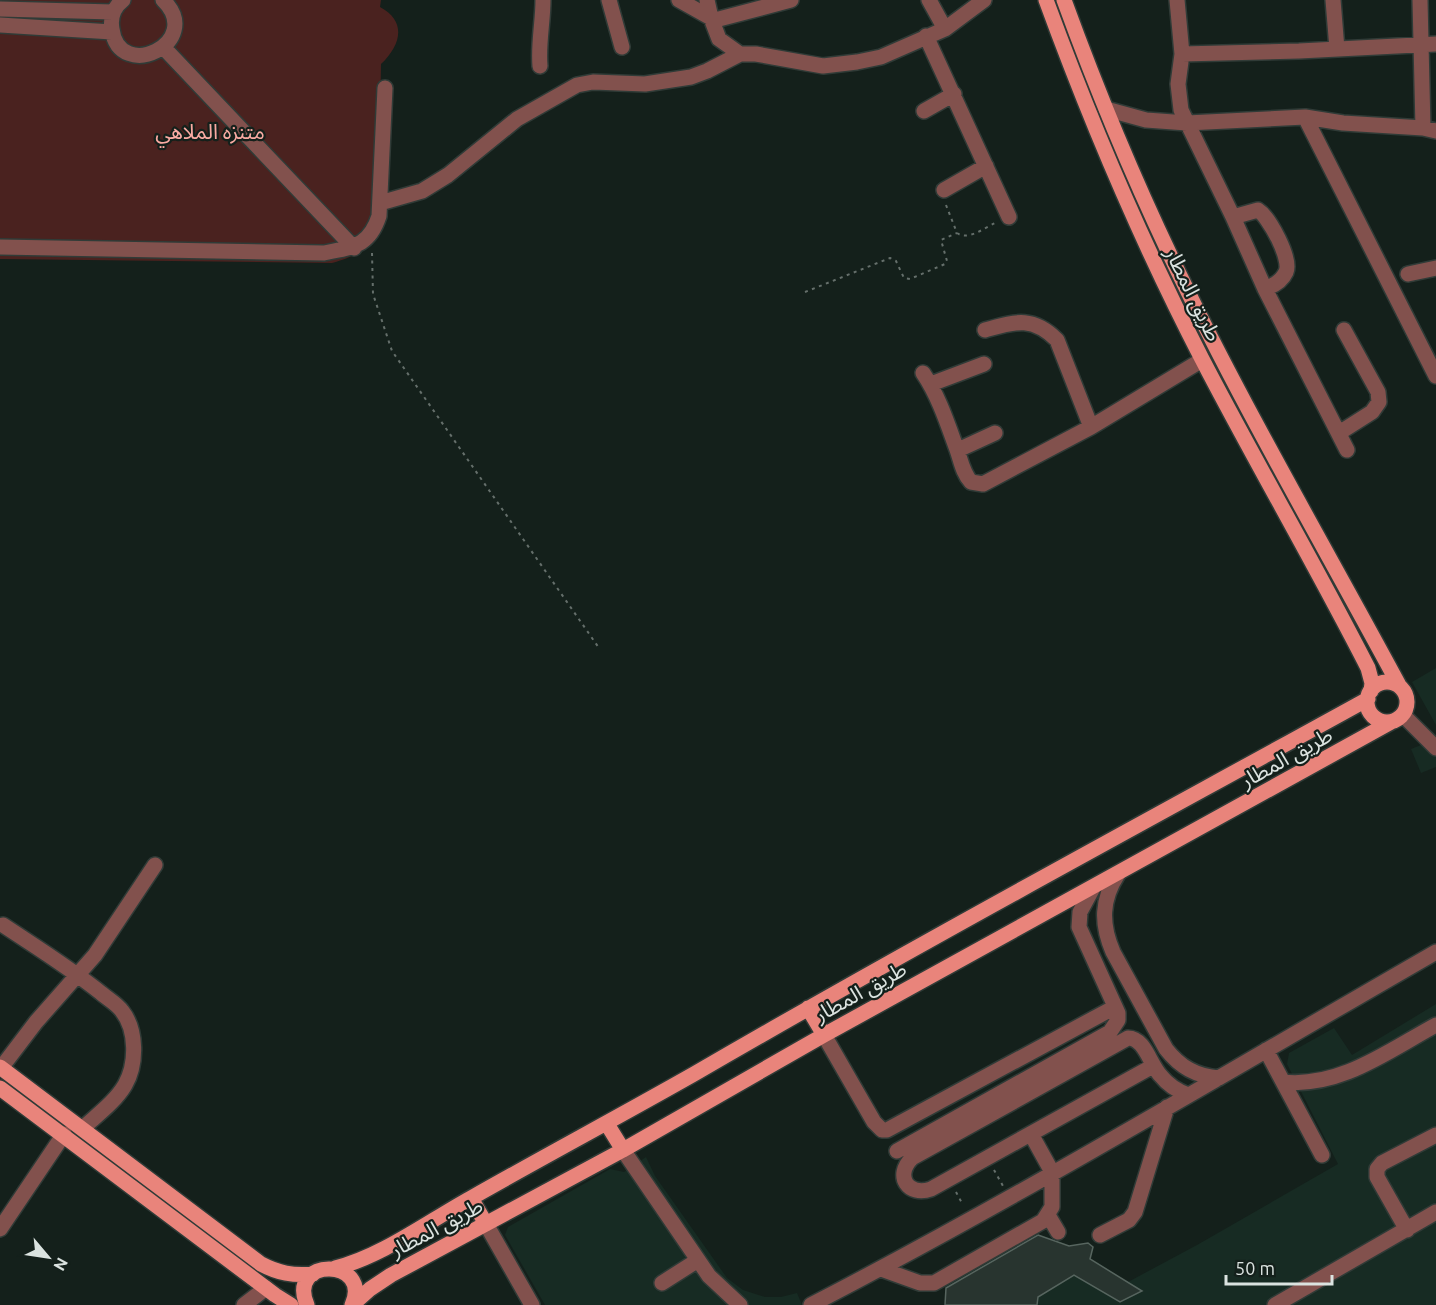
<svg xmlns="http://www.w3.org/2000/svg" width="1436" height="1305" font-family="Ubuntu,'Noto Sans Arabic',sans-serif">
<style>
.built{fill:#172b23}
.green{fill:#4a221f}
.building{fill:#28342f;stroke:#57655f;stroke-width:1.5}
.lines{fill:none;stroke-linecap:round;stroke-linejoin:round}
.minor-casing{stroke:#303b37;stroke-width:18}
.major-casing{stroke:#303b37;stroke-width:18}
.path{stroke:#656f6b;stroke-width:2;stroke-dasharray:3 4.5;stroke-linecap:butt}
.minor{stroke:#82514d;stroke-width:15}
.major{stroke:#e9847b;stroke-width:15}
.labels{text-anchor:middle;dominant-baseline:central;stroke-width:4.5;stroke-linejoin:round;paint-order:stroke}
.park-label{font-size:21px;fill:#f9aaa2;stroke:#14201b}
.street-label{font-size:21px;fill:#dbe3e0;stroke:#14201b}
</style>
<rect width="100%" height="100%" fill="#14201b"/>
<path class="built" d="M1436,668V725L1412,682Z
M1436,739V767L1421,773L1411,749Z
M1436,1004V1305H945L946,1283L1032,1233L1069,1246L1087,1243L1092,1247L1088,1258L1128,1282L1197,1245L1338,1164L1287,1064L1289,1053L1334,1028L1352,1055Z
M646,1157L655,1176L727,1278L743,1290L765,1297H781L797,1293L802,1305H545L505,1235L508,1227L610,1169L624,1172Z"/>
<path class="green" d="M0,0H381L380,7C408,22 400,46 381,64L378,224C364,249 361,255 332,263L0,259Z"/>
<path class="building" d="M1038,1235L1069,1246L1088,1243L1093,1247L1090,1259L1142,1291L1120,1302L1074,1275L1038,1297L1037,1305H945L946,1288Z"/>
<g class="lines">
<g class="minor-casing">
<path id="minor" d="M123,0C114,7 110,18 112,29C119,84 206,42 163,0
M609,0L622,47
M679,0L711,18L719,19L791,0
M707,0L711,18L719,39L740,54
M929,0L945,29
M1177,0L1182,54L1178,84L1181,110L1233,217L1265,289L1347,450
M1333,0L1337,49
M1420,0L1423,128
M0,9L113,12
M0,25L112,32
M926,36L1009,217
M164,48L354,248
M1182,54L1299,51L1436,44
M540,66C538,44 543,22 543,0
M1106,109L1146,120L1187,123L1305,117L1343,123L1423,128L1436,131
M924,111L954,94
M1305,117L1436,376
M944,190L986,166
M380,203L422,191L448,175L517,119L577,85L593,82L645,84L691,77L707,71L740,54H756L823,66L857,62L881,57L945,29L984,0
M1233,217L1258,210C1269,217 1292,259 1286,272C1282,281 1273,286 1265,289
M0,247L324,253C352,247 369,247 379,216L385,88
M1408,274L1436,268
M985,330C1014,322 1032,315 1057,340L1091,427
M923,373C938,395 947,422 956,447C961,460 962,472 971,482L983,484L1091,427L1202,360
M931,384L984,364
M1339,433L1372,412L1379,402L1378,392L1344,330
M958,450L995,433
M1403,715L1436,748
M1118,874C1101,900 1101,924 1113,952L1166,1049C1180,1067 1196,1076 1219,1078
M3,925C36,947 70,968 101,993C108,999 117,1004 122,1011C137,1030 137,1064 125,1085C115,1102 97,1115 83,1128
M824,1035L874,1122L882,1130H887L1115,1007
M1266,1050L1322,1155
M1153,1066L931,1189C908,1197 894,1176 912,1158L1128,1038C1145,1038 1150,1065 1161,1076C1168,1085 1178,1091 1188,1095
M1,1068L36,1022L95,955L155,865
M1283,1082C1340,1088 1388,1051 1436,1025
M623,1150L709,1276L740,1305
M897,1151L1110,1032L1118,1020V1013L1079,927L1080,912L1093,888
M1048,1215L1058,1232
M486,1224L532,1305
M0,1229L64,1134
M1407,1230L1377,1177V1169L1382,1163L1436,1135
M1100,1235L1129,1220L1135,1212L1167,1107
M881,1269L920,1283H934L1043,1221L1052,1207V1172L1031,1134
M662,1283L698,1260
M244,1305L266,1288
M811,1305C1023,1195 1229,1071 1436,952
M1275,1305L1436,1212"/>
</g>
<g class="major-casing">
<path id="major" d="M1046,0C1091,123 1142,243 1202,359C1256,463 1315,564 1368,668L1372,683L1371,691
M1064,0C1100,99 1141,197 1188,292C1254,426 1329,555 1400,687
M1367 702a20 20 0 1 1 40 0a20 20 0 1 1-40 0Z
M808,1008L824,1035
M0,1067L261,1264C278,1273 293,1276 313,1274
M0,1088L275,1295L291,1305
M607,1124L623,1150
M471,1198L486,1224
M335,1268C381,1257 429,1221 471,1198C545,1156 620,1116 694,1074C916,945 1143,823 1368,699
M307,1305C286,1256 373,1258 352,1305
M352,1305L370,1289L391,1275L623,1150L824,1035L1393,721"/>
</g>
<path class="path" d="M946,205L957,233C968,241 984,228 995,223
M372,253L373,294L392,351L599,648
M805,292L890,258L896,261L904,278L910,279L945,264L947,261L941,240L957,233
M994,1170L1003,1186
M956,1192L963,1205"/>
<use href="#minor" class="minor"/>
<use href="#major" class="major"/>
</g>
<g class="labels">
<g class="park-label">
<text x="210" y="131">متنزه الملاهي</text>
</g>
<g class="street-label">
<text transform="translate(1194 294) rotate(64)">طريق المطار</text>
<text transform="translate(1286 757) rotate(-29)">طريق المطار</text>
<text transform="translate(860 991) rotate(-29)">طريق المطار</text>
<text transform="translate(436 1227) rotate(-28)">طريق المطار</text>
</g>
</g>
<g transform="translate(48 1257) rotate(119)" stroke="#14201b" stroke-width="4.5" paint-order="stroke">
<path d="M0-4.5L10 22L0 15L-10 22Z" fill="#dbe3e0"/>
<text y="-9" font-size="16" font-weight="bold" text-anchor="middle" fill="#dbe3e0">N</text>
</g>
<path d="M1226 1275v9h106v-9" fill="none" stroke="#dbe3e0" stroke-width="3"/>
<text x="1235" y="1275" font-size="18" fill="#dbe3e0" stroke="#14201b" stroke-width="4.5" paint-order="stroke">50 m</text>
</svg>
